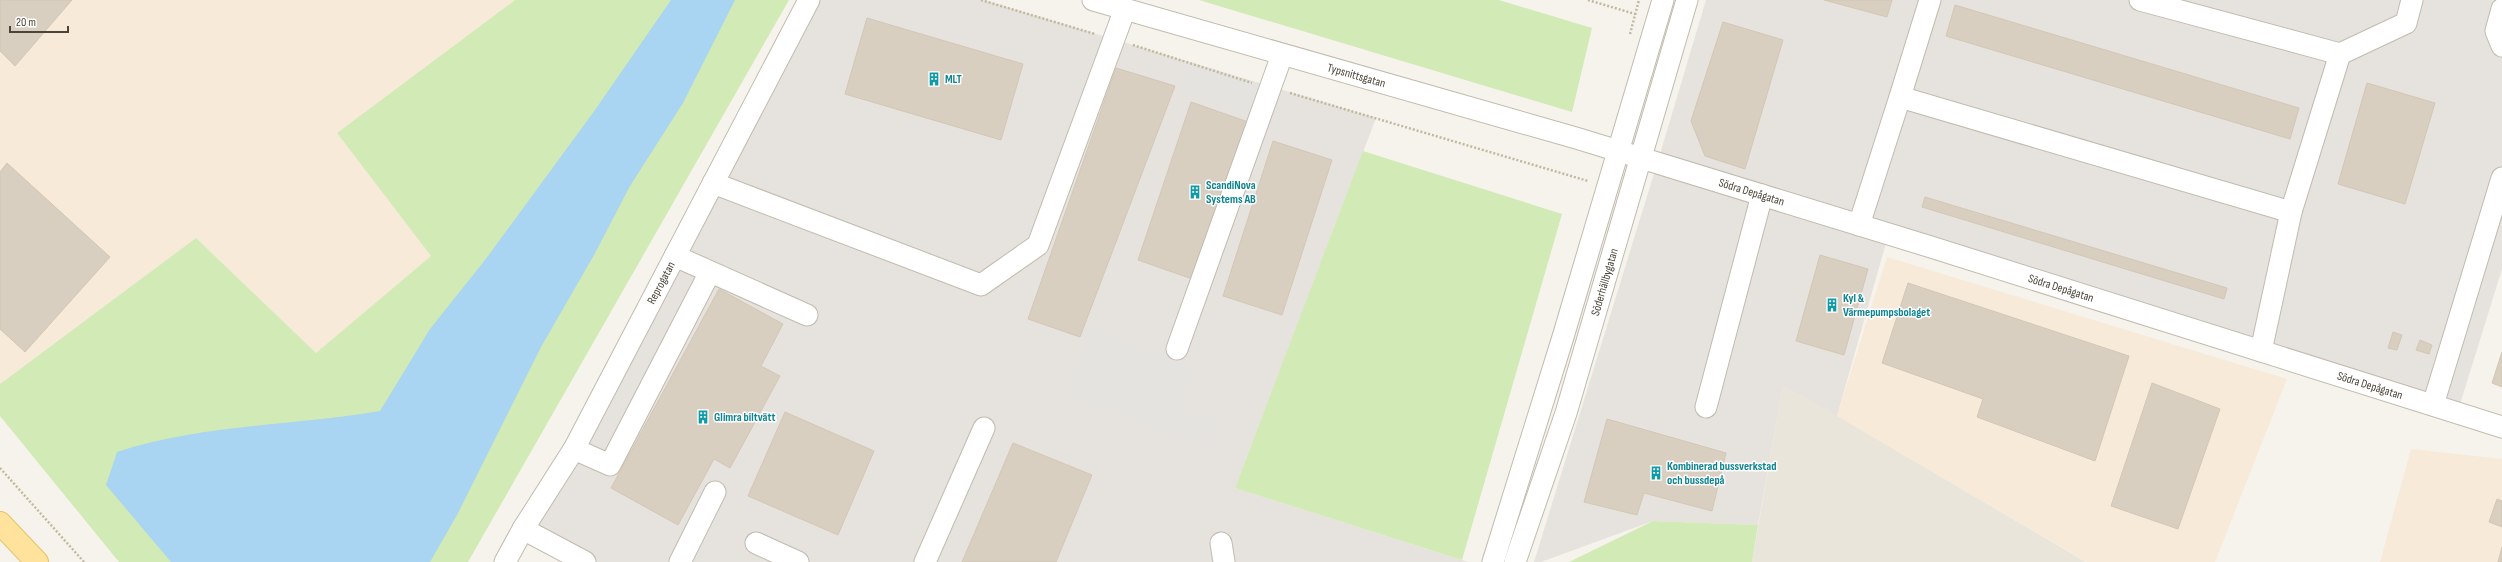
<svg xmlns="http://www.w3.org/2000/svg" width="2502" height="562" font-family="'Sofia Sans Condensed',sans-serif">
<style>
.residential{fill:#eae5da}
.commercial{fill:#f7ead8}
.industrial{fill:#e6e2dd}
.green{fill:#d2eab5}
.parking{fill:#e5e3e0}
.water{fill:#a9d4f2}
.building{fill:#d8cfc1;stroke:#d3c7b4}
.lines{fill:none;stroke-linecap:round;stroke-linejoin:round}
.minor-casing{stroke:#c2bbae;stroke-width:23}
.major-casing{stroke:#e6c16a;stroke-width:24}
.path{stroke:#c4b79f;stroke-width:2.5;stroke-dasharray:2 2;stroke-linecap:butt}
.minor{stroke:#fff;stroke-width:21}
.major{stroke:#ffe39c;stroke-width:22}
.labels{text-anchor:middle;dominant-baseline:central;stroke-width:3;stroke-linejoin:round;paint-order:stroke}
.street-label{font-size:12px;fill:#4b4439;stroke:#fff}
.culture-label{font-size:12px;font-weight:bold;fill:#0d838f;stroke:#fff;text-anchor:start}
</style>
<rect width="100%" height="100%" fill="#f6f3ec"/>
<path class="residential" d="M1783,384L2086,562H1752Z"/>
<path class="commercial" d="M0,0H515L337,133L431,256L316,353L196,238L0,384Z
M1887,257L2287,379L2215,562H2087L1837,416Z
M2411,449L2502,459V562H2380Z"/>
<path class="industrial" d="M809,0H984L1376,118L1235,488L1468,562H597L523,529Z
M1706,0H2502V269L2457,414L1888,236L1837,416L1783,385L1758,525L1653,521L1541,562H1534L1657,164Z"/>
<path class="green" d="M515,0H789L468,562H119L0,416V384L196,238L316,353L431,256L337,133Z
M1199,0H1499L1592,28L1572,112Z
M1363,151L1562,214L1462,560L1235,488Z
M1653,521L1758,525L1752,562H1569Z"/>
<path class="parking" d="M1189,62L1270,88L1259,118L1179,91Z
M1090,328L1194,367L1180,408L1220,424L1209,449L1066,394Z"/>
<path class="water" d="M671,0H735L683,103L630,186L594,255L541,347L457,515L430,562H171L106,485L117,452C202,424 292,426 380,411L430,329L485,260L595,110Z"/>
<path class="building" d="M0,0H72L15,66L0,51Z
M1824,0H1892L1887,17Z
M1955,5L2299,108L2290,139L1946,36Z
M867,18L1023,64L1001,140L845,94Z
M1723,22L1783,40L1745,169L1705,156L1691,121Z
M1116,68L1175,86L1080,337L1028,319Z
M2367,83L2435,103L2405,204L2338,184Z
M1191,102L1251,123L1198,281L1138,260Z
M1273,141L1332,160L1282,315L1223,296Z
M7,163L110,257L25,352L0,329V172Z
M1925,197L2227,288L2224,299L1922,207Z
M1820,255L1868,269L1844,355L1796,341Z
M1908,283L2129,356L2095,461L1977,417L1983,399L1882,363Z
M719,289L783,324L761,366L780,376L730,468L714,459L678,525L611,488Z
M2393,332L2402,335L2397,350L2388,348Z
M2420,340L2432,345L2429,354L2416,350Z
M2502,352V387L2492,383Z
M2152,383L2220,409L2178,529L2111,506Z
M785,412L874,451L838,535L748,496Z
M1607,419L1726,453L1712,511L1644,493L1637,515L1584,502Z
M1013,443L1092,475L1056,562H962Z
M2497,499L2502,501V527L2489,522Z
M2502,547V562H2498Z"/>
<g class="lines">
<g class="minor-casing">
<g id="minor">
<path id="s1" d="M1093,0L1576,138L1931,247L2502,427"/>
<path d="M1930,0L1900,97L2291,212L2340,54"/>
<path d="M2140,0L2340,54L2406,23L2412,0"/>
<path d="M2502,9L2496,31L2502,46"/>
<path d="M713,183L981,285L1038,245L1125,9"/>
<path d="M1859,225L1900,97"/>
<path d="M675,256L807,315"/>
<path d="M1177,349L1282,55"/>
<path d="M2261,351L2291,212"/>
<path d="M2433,405L2502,178"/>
<path d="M1706,407L1762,195"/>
<path d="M574,449L610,465L710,272"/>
<path d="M523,529L585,562"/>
<path d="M756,543L798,562"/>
<path d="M1221,543L1224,562"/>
<path id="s2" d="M505,562L523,529L574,449L809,0"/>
<path d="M680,562L715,492"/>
<path d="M925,562L984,428"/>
<path d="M1493,562L1563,337L1663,0"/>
<path id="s3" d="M1515,562L1566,413L1687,0"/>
</g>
</g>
<g class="major-casing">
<path id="major" d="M0,523L37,562"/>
</g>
<path class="path" d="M981,0L1095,34
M1588,0L1635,14
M1630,34L1639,0
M1133,45L1252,83
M1290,93L1588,181
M0,468L84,562"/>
<use href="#minor" class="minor"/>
<use href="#major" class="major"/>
</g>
<defs>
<g id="building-bare" transform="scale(1.08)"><path d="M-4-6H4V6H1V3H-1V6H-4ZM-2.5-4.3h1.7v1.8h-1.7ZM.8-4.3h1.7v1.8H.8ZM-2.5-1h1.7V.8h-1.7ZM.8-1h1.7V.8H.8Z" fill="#0f9aa8" stroke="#fff" stroke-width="2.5" paint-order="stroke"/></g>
</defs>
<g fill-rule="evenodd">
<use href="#building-bare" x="934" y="79"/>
<use href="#building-bare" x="1195" y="192"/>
<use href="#building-bare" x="1832" y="305"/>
<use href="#building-bare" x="703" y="417"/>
<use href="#building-bare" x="1656" y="473"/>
</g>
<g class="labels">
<g class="street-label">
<text stroke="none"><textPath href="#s1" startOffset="274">Typsnittsgatan</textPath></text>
<text stroke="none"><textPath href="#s1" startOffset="686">Södra Depågatan</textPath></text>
<text stroke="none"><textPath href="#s3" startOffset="294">Söderhällbygatan</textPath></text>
<text stroke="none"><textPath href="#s2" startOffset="320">Reprogatan</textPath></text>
<text stroke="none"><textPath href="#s1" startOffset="1010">Södra Depågatan</textPath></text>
<text stroke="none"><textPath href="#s1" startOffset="1334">Södra Depågatan</textPath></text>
</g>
<g class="culture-label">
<text x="945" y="79">MLT</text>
<text x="1206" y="185">ScandiNova<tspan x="1206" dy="14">Systems AB</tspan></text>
<text x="1843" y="298">Kyl &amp;<tspan x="1843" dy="14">Värmepumpsbolaget</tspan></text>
<text x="714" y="417">Glimra biltvätt</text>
<text x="1667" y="466">Kombinerad bussverkstad<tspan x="1667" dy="14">och bussdepå</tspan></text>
</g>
</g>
<path d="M10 26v6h58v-6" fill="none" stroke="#4b4439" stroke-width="2"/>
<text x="16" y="26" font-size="12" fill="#4b4439" stroke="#ffffff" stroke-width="3" paint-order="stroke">20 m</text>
</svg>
